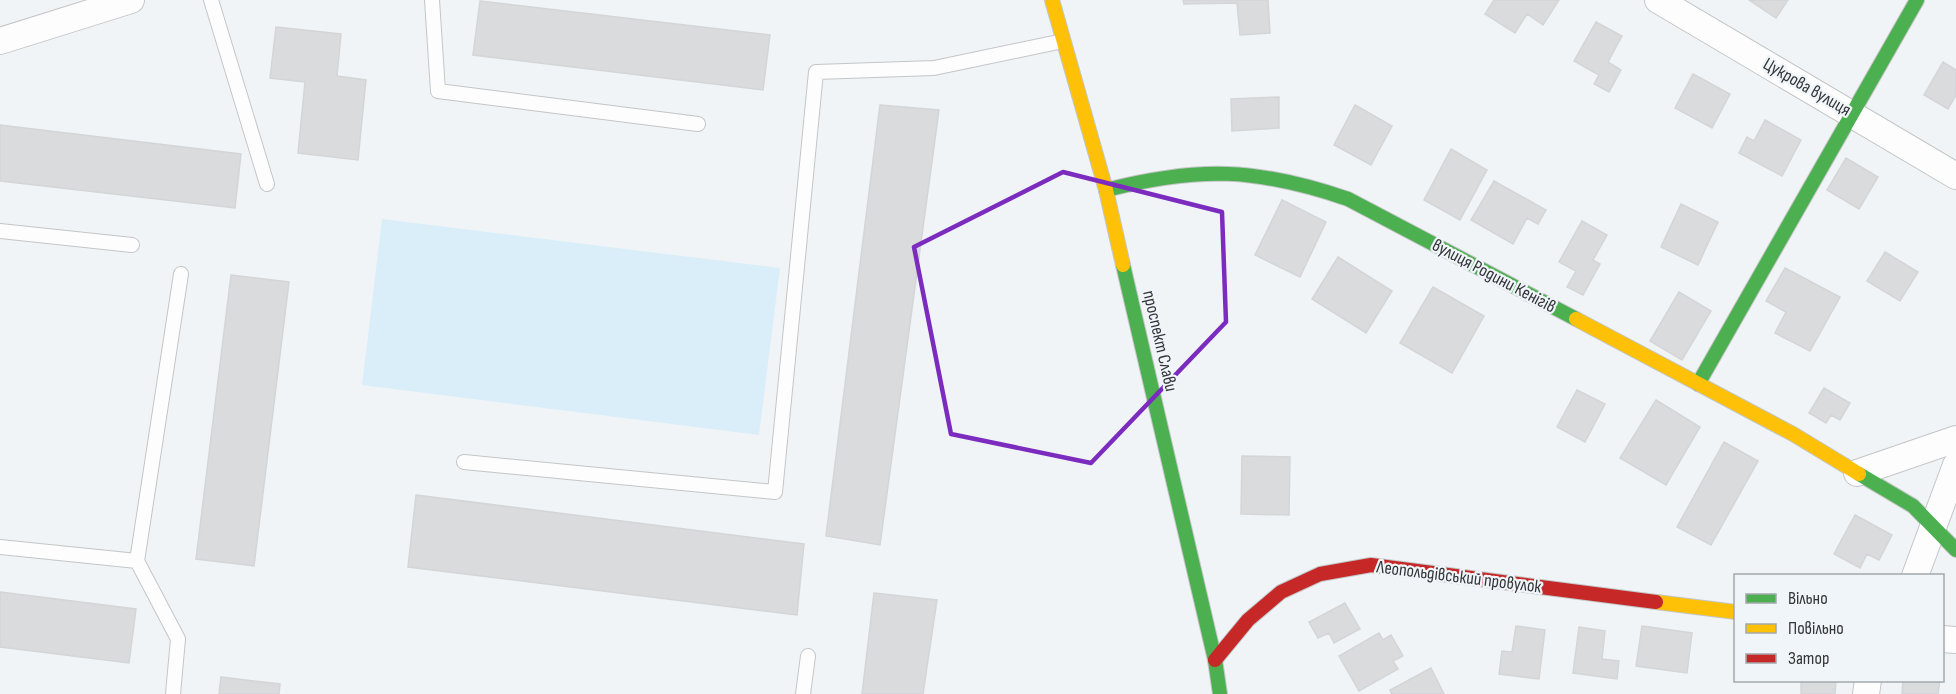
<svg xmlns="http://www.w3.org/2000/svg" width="1956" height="694" font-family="'Sofia Sans Condensed',sans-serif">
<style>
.green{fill:#daeefa}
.building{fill:#d9dbdc;stroke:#d3d5d7;stroke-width:1.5}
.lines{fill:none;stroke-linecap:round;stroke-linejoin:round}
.lane-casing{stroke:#c3c6c7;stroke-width:16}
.street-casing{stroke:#c3c6c7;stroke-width:28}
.fast-casing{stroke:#c3c6c7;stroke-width:16}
.slow-casing{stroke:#c3c6c7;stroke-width:16}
.jam-casing{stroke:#c3c6c7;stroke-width:16}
.lane{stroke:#fdfdfe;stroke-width:14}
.street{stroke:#fdfdfe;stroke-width:26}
.fast{stroke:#4caf50;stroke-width:14}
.slow{stroke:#ffc107;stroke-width:14}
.jam{stroke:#c62828;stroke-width:14}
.marked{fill:none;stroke:#7b2cbf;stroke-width:4.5;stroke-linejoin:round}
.labels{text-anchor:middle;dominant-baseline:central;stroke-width:4.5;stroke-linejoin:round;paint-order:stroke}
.street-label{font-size:18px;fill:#333537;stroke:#eff5f8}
</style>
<rect width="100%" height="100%" fill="#f1f4f6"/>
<path class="green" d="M382,219L780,268L759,435L362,385Z"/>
<path class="building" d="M1183,0H1268L1270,33L1240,35L1237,3L1184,4Z
M1494,0H1559L1543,25L1527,14L1515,33L1485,14Z
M1749,0H1788L1776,18Z
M480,1L770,35L763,90L473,55Z
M1596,22L1622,36L1608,62L1621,70L1609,92L1594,84L1599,75L1574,61Z
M276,27L341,34L337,76L366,80L358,160L298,153L305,82L270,78Z
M1943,62L1956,70V95L1948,109L1924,95Z
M1693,74L1730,94L1712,128L1675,108Z
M1279,97V128L1232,131L1231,99Z
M880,105L939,110L880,545L826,536Z
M1355,105L1392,126L1371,165L1334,145Z
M1765,120L1801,140L1782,176L1739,153L1747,137L1754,141Z
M0,125L241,154L235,208L0,181Z
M1451,149L1487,170L1460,220L1424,200Z
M1846,158L1878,177L1859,209L1827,190Z
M1494,181L1546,210L1538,224L1527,218L1513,244L1471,220Z
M1282,200L1326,222L1300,277L1255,255Z
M1681,204L1718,222L1698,265L1661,247Z
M1582,221L1607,235L1593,260L1600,264L1583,295L1567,287L1576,271L1559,262Z
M1885,252L1918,272L1900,301L1867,281Z
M1338,257L1392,291L1366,333L1312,299Z
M1785,268L1840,297L1810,351L1775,333L1786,312L1766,301Z
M231,275L289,282L254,566L196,559Z
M1433,287L1484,316L1452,373L1400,343Z
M1679,292L1711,311L1682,360L1650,341Z
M1824,388L1850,403L1840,420L1831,415L1826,423L1809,413Z
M1577,390L1605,404L1585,442L1557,427Z
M1656,400L1700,427L1666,485L1620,458Z
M1724,442L1758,461L1711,545L1677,527Z
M1242,456L1290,457L1289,515L1241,514Z
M416,495L804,544L797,615L408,567Z
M1855,515L1892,535L1879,560L1867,554L1860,568L1834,554Z
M0,592L136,609L129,663L0,647Z
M874,593L937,600L923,694H862Z
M1345,603L1360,629L1334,643L1329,633L1318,638L1309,622Z
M1516,626L1545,630L1539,679L1499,674L1502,651L1512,652Z
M1642,626L1692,633L1687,673L1636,666Z
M1579,627L1605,631L1602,659L1619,661L1617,679L1573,673Z
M1379,633L1383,640L1391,635L1403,656L1393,661L1398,669L1359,691L1339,656Z
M1431,668L1444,694H1392L1390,690Z
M221,677L280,684L279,694H219Z
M1801,680H1836L1835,694H1801Z
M1903,680H1940L1938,694H1902Z"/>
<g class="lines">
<g class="lane-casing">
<path id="lane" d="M211,0L267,184
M432,0L438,91L698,124
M0,231L132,245
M464,462L775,492L816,72L934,68L1063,41
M0,547L137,561L178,639L173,694
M137,561L181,274
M803,694L808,656"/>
</g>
<g class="street-casing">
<path id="street" d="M1658,0L1956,176
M0,41L131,0
M1857,473L1956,439
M1915,576L1956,465
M1942,639L1956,640
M1866,694L1868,680"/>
</g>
<g class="fast-casing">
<path id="fast" d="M1106,190C1199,166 1257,168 1348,199L1576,319
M1123,265L1215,660L1220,694
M1698,384L1917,0
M1859,474L1913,506L1956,550"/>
</g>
<g class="slow-casing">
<path id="slow" d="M1052,0L1106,190L1123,265
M1576,319L1793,434L1859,474
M1656,602L1736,612"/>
</g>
<g class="jam-casing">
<path id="jam" d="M1215,660L1248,620L1281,592L1320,574L1371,565L1656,602"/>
</g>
<use href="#lane" class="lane"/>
<use href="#street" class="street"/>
<use href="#fast" class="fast"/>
<use href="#slow" class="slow"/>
<use href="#jam" class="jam"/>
</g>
<path class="marked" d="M1063,172L1222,212L1226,322L1091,463L951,434L914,247Z"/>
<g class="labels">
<g class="street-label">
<text transform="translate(1807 87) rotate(30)">Цукрова вулиця</text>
<text transform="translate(1494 276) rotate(28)">вулиця Родини Кенігів</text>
<text transform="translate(1160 341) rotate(77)">проспект Слави</text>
<text transform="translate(1459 577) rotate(7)">Леопольдівський провулок</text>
</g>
</g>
<rect x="1734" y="574" width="210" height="108" fill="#eff5f8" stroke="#a4a8ab" stroke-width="1.5"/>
<rect x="1746" y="594" width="30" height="9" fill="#4caf50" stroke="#a4a8ab" stroke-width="1.5"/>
<text x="1788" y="604" font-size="18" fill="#333537">Вільно</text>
<rect x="1746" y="624" width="30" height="9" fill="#ffc107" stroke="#a4a8ab" stroke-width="1.5"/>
<text x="1788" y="634" font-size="18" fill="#333537">Повільно</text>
<rect x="1746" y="654" width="30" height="9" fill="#c62828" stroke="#a4a8ab" stroke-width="1.5"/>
<text x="1788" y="664" font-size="18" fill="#333537">Затор</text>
</svg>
